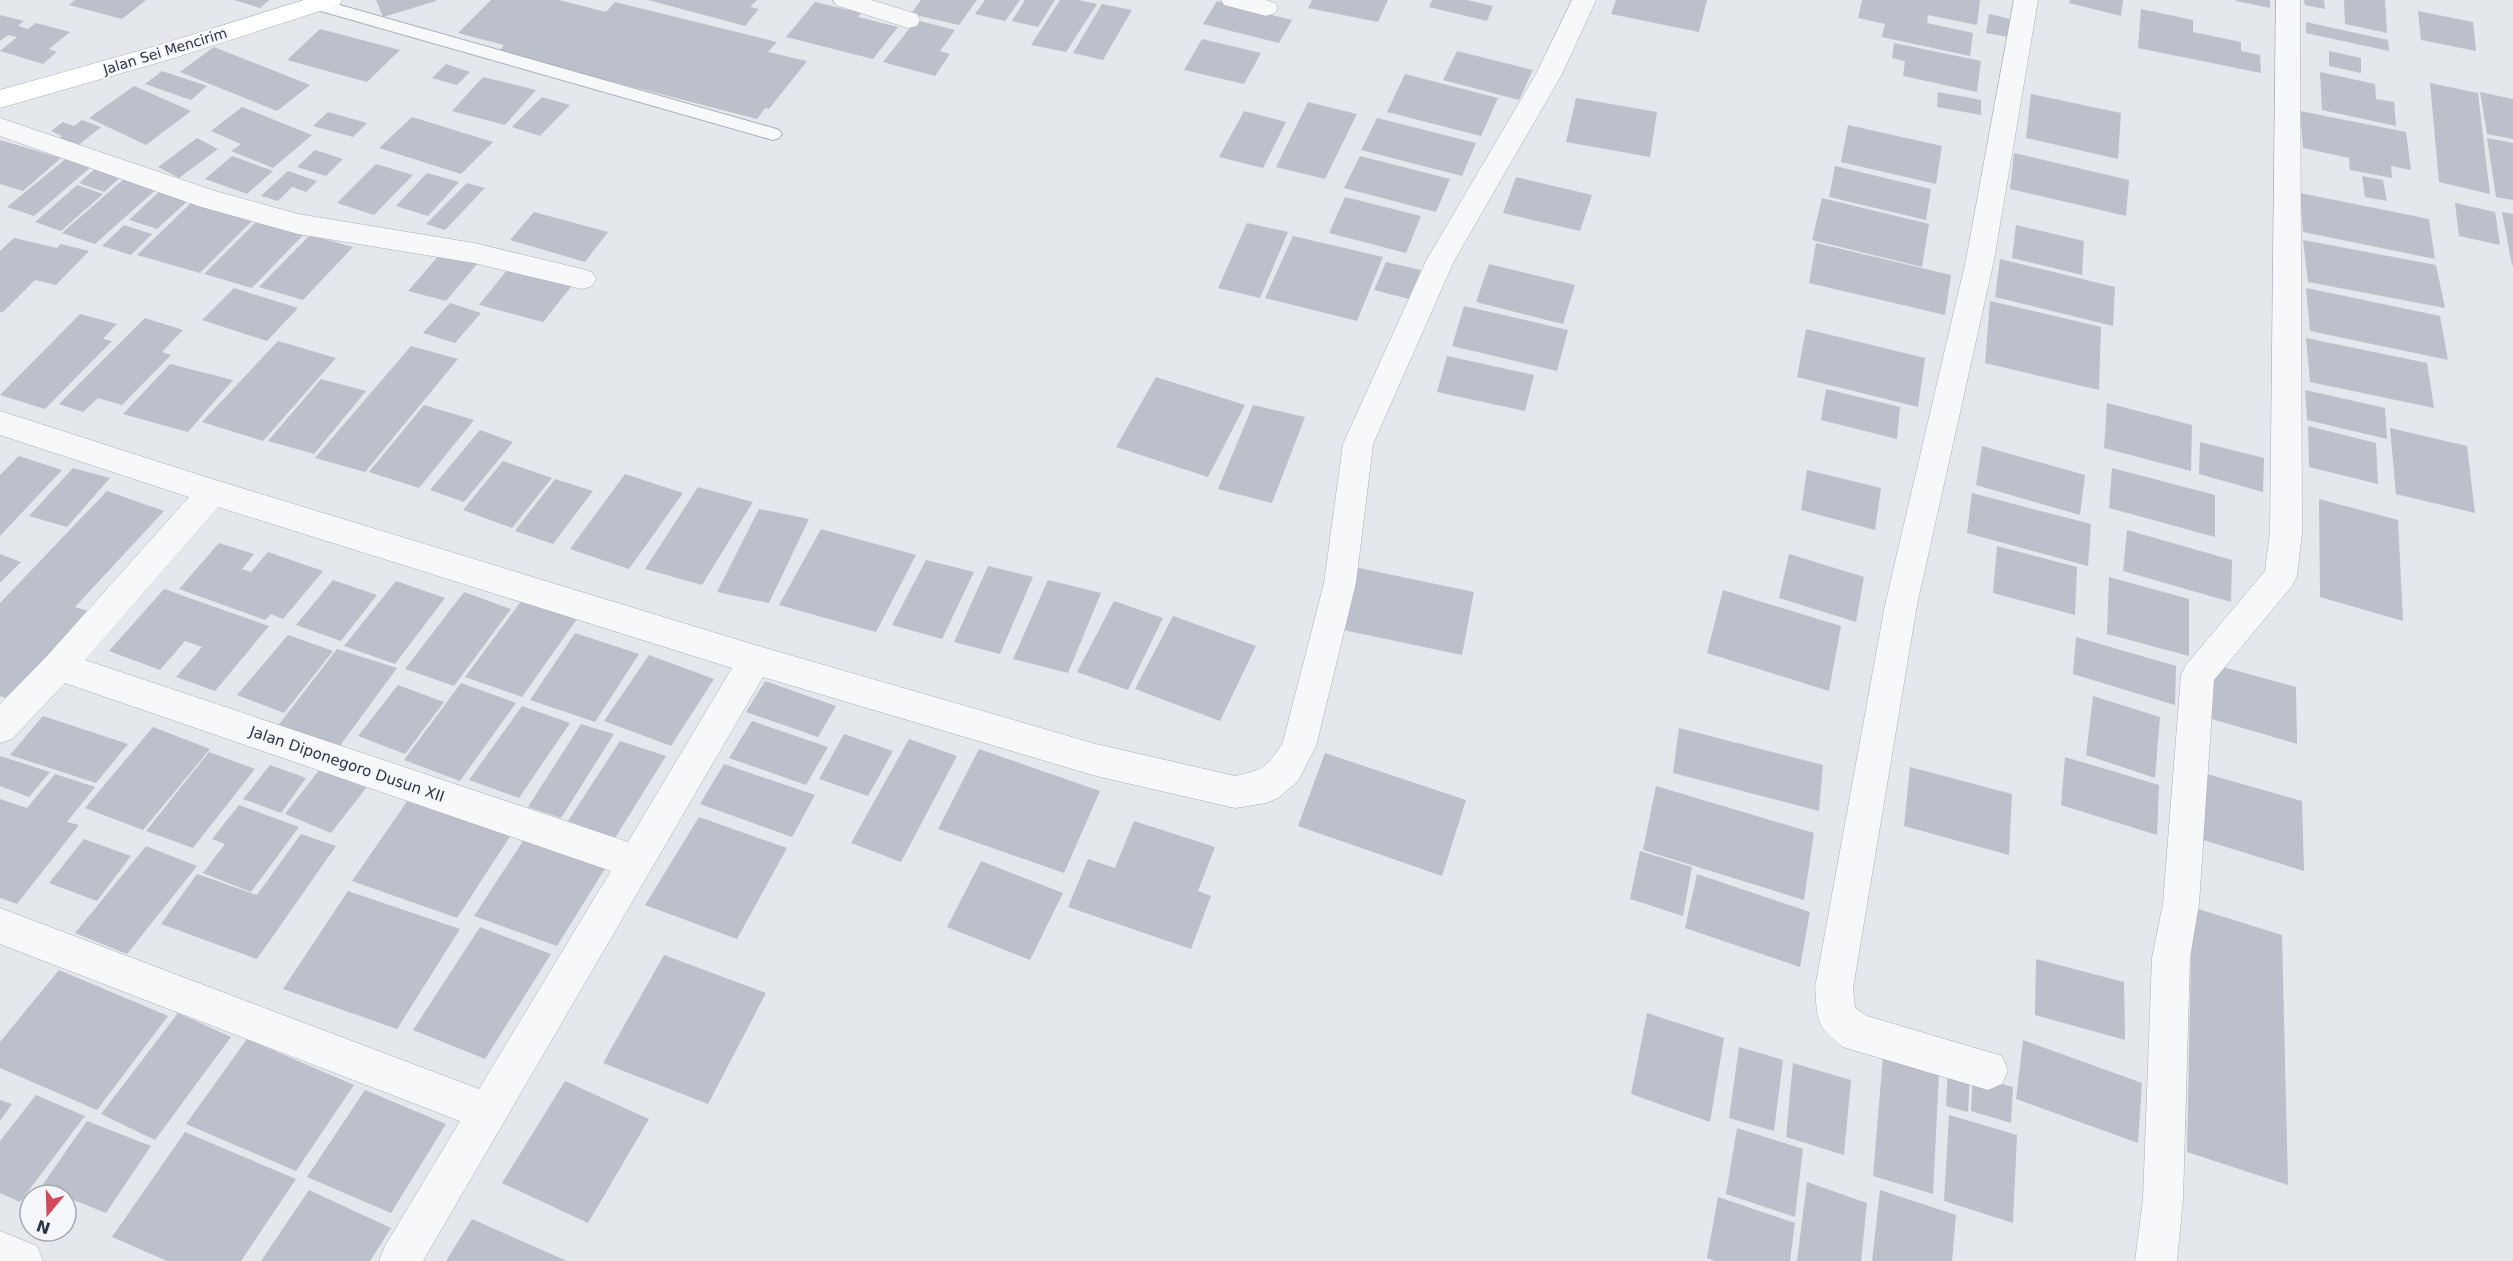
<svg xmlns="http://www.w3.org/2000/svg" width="2513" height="1261" font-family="'DejaVu Sans',sans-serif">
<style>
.building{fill:#bbc0ca}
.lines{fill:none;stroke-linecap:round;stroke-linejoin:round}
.lane-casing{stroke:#a9aeb7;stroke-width:2}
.street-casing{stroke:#a9aeb7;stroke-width:1}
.secondary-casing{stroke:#a9aeb7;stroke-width:1}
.lane{fill:#f7f8fa;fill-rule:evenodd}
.street{fill:#f7f8fa;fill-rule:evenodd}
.secondary{fill:#fff;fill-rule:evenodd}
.labels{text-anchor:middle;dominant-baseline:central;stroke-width:5;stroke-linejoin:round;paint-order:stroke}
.far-street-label{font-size:14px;fill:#2b3445;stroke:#f4f6f9}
.street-label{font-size:15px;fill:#2b3445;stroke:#f4f6f9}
</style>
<rect width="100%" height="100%" fill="#e4e7ec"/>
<path class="building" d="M75,0H146L122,19L69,5Z
M234,0H269L260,8Z
M376,0H436V1L383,17Z
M491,0H559L606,12L615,2L777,42L768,52L807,61L769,109L765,108L757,119L498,52L504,45L458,33Z
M648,0H757L750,7L759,9L745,26Z
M921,0H977L959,25L911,14Z
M985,0H1020L1005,21L975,14Z
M1025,0H1055L1038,27L1012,21Z
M1060,0H1078L1097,4L1066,52L1031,45Z
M1312,0H1388L1378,22L1308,8Z
M1432,0H1467L1493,6L1487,21L1429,7Z
M1616,0H1707L1699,32L1611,14Z
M1862,0H1980L1977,25L1928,15L1927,23L1973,33L1970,56L1882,37L1885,24L1858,18Z
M2070,0H2123L2121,16L2069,3Z
M2236,0H2270V8L2236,1Z
M2304,0H2324L2325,9L2305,5Z
M2344,0H2385L2387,33L2345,24Z
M1217,1L1292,20L1279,43L1203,24Z
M815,2L861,13L858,17L898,27L873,59L786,37Z
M1102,4L1132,10L1103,60L1073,53Z
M2141,9L2193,20V32L2241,42V51L2260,55L2261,73L2138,48Z
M2418,11L2473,22L2476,51L2421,40Z
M1989,14L2010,19L2008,37L1986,33Z
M0,15L24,21L18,26L28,29L36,23L70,32L49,49L57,52L43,64L0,51L17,37L8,35L0,41Z
M916,20L955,30L940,51L950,54L935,76L883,62Z
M2306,22L2388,40L2389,51L2306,33Z
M320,29L400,50L367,82L287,60Z
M1202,39L1261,53L1244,84L1184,70Z
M1894,43L1981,61L1977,92L1903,76L1905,61L1892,58Z
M214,47L310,85L277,111L180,72Z
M1457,51L1533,70L1519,100L1443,80Z
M2329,51L2361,58V73L2329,66Z
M446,64L470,72L457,85L432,78Z
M162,71L207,86L191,100L145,84Z
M2320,72L2375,84L2376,99L2394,102L2396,126L2322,110Z
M1405,74L1498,98L1481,136L1387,112Z
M483,77L508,83L536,90L505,125L452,111Z
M2430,83L2478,93L2490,194L2439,182Z
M134,86L191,111L146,145L89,118Z
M1938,92L1981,100V115L1937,107Z
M2480,92L2513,99V139L2487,134Z
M2031,94L2121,113L2118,159L2026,138Z
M542,97L570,105L540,136L512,127Z
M1576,98L1657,112L1650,157L1566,142Z
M1308,102L1357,114L1325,179L1276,167Z
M242,107L312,135L273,168L231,151L241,144L211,131Z
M1244,111L1286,122L1263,168L1219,157Z
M2300,111L2406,132L2411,170L2391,166L2392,178L2350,170L2349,158L2303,148Z
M328,112L367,123L353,137L313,126Z
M412,117L493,142L461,174L379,148Z
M1377,118L1476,143L1462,176L1361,150Z
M82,120L101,127L76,147L56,140L62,136L51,131L63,122L74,126Z
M1848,125L1942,146L1936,184L1841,162Z
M197,138L218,149L179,178L158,167Z
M2487,138L2513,143V200L2496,197Z
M0,140L61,158L23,191L0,184Z
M315,150L343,159L326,176L297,167Z
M2014,153L2129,180L2126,216L2010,189Z
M232,156L273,171L247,194L205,179Z
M1360,156L1450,179L1436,212L1344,188Z
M68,157L93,165L34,216L7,207Z
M376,164L413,175L374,215L337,203Z
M98,166L124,174L104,192L79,183Z
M1835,166L1931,189L1926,220L1829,197Z
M288,171L317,181L306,192L292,187L278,201L261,196Z
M427,173L459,182L428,216L396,206Z
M2362,176L2383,180L2387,201L2365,197Z
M126,177L159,187L95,244L62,233Z
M1516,177L1592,195L1580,231L1503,213Z
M467,183L485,188L445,230L426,224Z
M77,185L103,194L61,231L35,222Z
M163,188L192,197L157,229L129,220Z
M2300,193L2429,219L2435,259L2303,232Z
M1345,197L1421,216L1406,253L1329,233Z
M1822,198L1929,224L1922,267L1812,240Z
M191,203L252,221L200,273L137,255Z
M2455,203L2495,212L2500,245L2459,236Z
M534,212L608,232L585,262L510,240Z
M2502,212L2513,214V265H2512Z
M260,218L307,231L252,288L204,274Z
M1247,223L1288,232L1260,298L1218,288Z
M124,225L152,234L131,255L102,246Z
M2016,225L2084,241L2082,275L2012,258Z
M310,235L353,247L303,300L259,287Z
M1293,236L1383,257L1357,321L1265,298Z
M14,238L57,248L61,244L89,251L56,285L35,280L3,312H0V251Z
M2303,240L2436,265L2445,308L2308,282Z
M1816,243L1951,275L1945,315L1809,283Z
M441,253L478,263L446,301L408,291Z
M2000,259L2115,287L2113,326L1995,297Z
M1386,262L1421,270L1409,299L1374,290Z
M1489,264L1575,285L1563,324L1476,302Z
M511,265L575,282L543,322L479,305Z
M234,288L298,308L267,341L202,320Z
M2306,288L2440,316L2448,360L2310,331Z
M1990,301L2101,327L2099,390L1985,363Z
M450,303L481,313L455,343L423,333Z
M1464,306L1568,330L1557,371L1452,346Z
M80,314L117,324L103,339L112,341L45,409L0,395Z
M145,318L183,330L162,352L171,355L122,405L98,398L83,412L59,404Z
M1806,329L1925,358L1918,407L1797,377Z
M2306,338L2427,363L2434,408L2310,382Z
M278,341L336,358L263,441L202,422Z
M411,346L458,359L365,472L315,458Z
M1447,356L1534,375L1525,411L1437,392Z
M170,364L233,380L188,432L123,414Z
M1156,377L1245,405L1208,477L1116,447Z
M321,379L366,391L314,454L268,441Z
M1826,389L1900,407L1897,439L1821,420Z
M2305,390L2385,408L2387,439L2307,420Z
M2107,403L2192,425L2191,471L2104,448Z
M424,405L474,420L419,488L369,472Z
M1253,405L1305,417L1272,503L1218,489Z
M2308,426L2376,443L2378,484L2309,467Z
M2390,428L2467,446L2475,513L2396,494Z
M480,430L513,442L464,502L430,490Z
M2200,442L2264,458L2263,492L2199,474Z
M1982,446L2085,475L2080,515L1976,485Z
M19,456L62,470L0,536V475Z
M503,461L552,478L512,528L463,510Z
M73,468L110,478L67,527L29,516Z
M2112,468L2215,495V537L2109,508Z
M1807,470L1881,488L1875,530L1801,510Z
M625,474L683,493L629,569L570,549Z
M555,479L593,491L553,544L515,531Z
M698,487L753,502L702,585L645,569Z
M107,491L164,511L75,607L91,612L11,700L0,696V603Z
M1972,493L2091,524L2088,566L1967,533Z
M2319,499L2398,520L2403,621L2320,597Z
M759,509L809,519L769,603L717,592Z
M821,529L916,555L876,632L779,605Z
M2127,530L2232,560L2231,602L2123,571Z
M219,543L254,554L242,569L251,572L268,552L323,571L283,619L271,614L265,620L179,589Z
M1997,546L2077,567L2075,615L1993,593Z
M0,554L21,562L0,583Z
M1789,554L1864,577L1856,622L1779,598Z
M926,560L974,572L942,639L892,625Z
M988,566L1033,577L1000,654L954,642Z
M1354,567L1474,592L1462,655L1338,629Z
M2109,577L2189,599V656L2107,634Z
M333,580L377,595L341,641L296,625Z
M1048,580L1101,593L1068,673L1013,659Z
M396,581L445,598L395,664L344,646Z
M164,589L269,626L215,691L176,677L202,647L185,641L160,670L109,651Z
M1723,590L1841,626L1829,691L1707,653Z
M464,592L511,609L454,686L405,669Z
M522,600L577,619L522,697L465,677Z
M1114,601L1163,618L1128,690L1077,672Z
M1173,616L1256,646L1220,721L1135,689Z
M575,633L639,654L595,722L530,700Z
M288,635L333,651L284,713L237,695Z
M2076,637L2176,666L2175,705L2073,674Z
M337,649L397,668L339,747L277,727Z
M649,655L714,679L671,746L604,721Z
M2212,664L2296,687L2297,744L2212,719Z
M765,681L836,706L818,737L746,712Z
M461,683L516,703L460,781L404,760Z
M398,685L444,702L405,754L358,736Z
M2093,696L2160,717L2155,778L2086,755Z
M522,706L570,723L519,798L469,780Z
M43,716L128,744L96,783L10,755Z
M752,721L828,747L806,785L729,758Z
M581,724L614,734L561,818L528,807Z
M153,727L210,749L143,830L85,808Z
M1679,728L1823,765L1819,811L1673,773Z
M844,734L893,751L868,796L819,779Z
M909,739L957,756L901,862L851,843Z
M620,741L666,756L615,838L568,821Z
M979,749L1100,791L1064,873L938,829Z
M209,752L255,769L193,848L146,831Z
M1325,753L1466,800L1442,876L1298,826Z
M0,756L50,772L29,797L0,786Z
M2065,757L2159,785L2157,835L2061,805Z
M724,764L815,795L792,837L700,804Z
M270,765L306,778L281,813L243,799Z
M1910,767L2012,794L2009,855L1904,826Z
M320,769L366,788L331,833L285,814Z
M2200,772L2302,801L2304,871L2200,839Z
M55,774L95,787L67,822L79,825L17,904L0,898V799L27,808Z
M1656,786L1814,833L1804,900L1643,850Z
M408,800L511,835L457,918L352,881Z
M239,805L299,827L251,892L203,873L225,844L212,839Z
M699,817L787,848L737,939L645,905Z
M1134,821L1215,847L1198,891L1211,896L1191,949L1068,907L1088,859L1115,868Z
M301,834L336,846L257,959L161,924L197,874L257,895Z
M525,838L606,867L557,946L474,916Z
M84,839L131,856L97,901L49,883Z
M146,846L197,866L127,954L75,933Z
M1640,851L1692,867L1683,916L1630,899Z
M981,861L1063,893L1030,960L947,927Z
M1697,874L1810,912L1800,967L1685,928Z
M348,891L460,929L397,1029L283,989Z
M2192,907L2282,935L2288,1185L2187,1152Z
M480,927L551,954L485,1059L413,1030Z
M664,955L766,993L708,1104L603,1063Z
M2036,959L2124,982L2125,1040L2035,1015Z
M59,970L168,1016L97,1110L0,1068V1042Z
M178,1013L231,1037L155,1140L101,1114Z
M1647,1013L1724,1038L1710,1122L1631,1094Z
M247,1039L354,1085L296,1171L186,1124Z
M2023,1040L2142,1083L2138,1143L2016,1099Z
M1739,1047L1783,1060L1774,1131L1729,1118Z
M1883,1056L1939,1073L1933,1194L1873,1176Z
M1793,1063L1851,1080L1844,1155L1786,1137Z
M1948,1069L1970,1076L1968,1112L1946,1106Z
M1973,1075L2013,1087L2011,1123L1971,1111Z
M565,1081L649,1119L588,1223L502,1183Z
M365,1090L446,1124L391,1213L307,1177Z
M36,1095L85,1116L20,1202L0,1193V1141Z
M0,1100L12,1104L0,1121Z
M1949,1115L2017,1135L2013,1223L1944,1201Z
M87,1121L151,1146L106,1213L66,1197V1195L41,1187Z
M1737,1128L1803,1149L1795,1217L1726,1194Z
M185,1132L296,1179L241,1261H167L112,1237Z
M1807,1182L1867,1203L1861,1261H1797Z
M309,1190L391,1228L370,1261H261Z
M1880,1190L1956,1215L1952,1261H1872Z
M1718,1197L1795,1223L1790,1261H1716L1707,1258Z
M472,1219L567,1261H446Z"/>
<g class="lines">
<g class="lane-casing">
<path id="lane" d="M310,0H322L773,128L779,130L782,134L779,138L773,140L310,8L308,4Z"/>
</g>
<g class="street-casing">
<path id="street" d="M833,0H871L917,14L920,20L917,26L908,28L836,5Z
M1221,0H1265L1275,3L1278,8L1275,13L1266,16L1224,5Z
M1572,0H1596L1562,74L1454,261L1373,444L1356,583L1316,746L1298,781L1278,798L1266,803L1235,808L1096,776L763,677L423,1261H379L385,1246L460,1121L0,944V908L479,1089L611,871L65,683L12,739L0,743V704L47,656L189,497L0,435V411L212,479L755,645L1096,744L1235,776C1262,771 1269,766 1283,742L1324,583L1343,444L1426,261L1536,74ZM218,507L732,668L628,842L85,660Z
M2014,0H2038L1994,260L1917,605L1853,988L1855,1008L1867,1016L2002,1056L2008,1070L2002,1084L1988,1090L1843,1047C1815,1025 1818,1022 1815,988L1885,605L1966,260Z
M2276,0H2300L2302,533L2297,576L2292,586L2214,680L2199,904L2190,958L2183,1199L2177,1261H2135L2143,1199L2152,958L2163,904L2181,675L2186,665L2265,571L2270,533Z
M0,118L215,191L298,214L474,243L582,269L592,272L596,279L592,286L582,289L474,263L298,234L198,206L0,136Z
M0,1231L37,1246L43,1261H0Z"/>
</g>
<g class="secondary-casing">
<path id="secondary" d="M304,0H342L339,5L174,58L0,108V90L156,46Z"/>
</g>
<use href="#lane" class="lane"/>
<use href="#street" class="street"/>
<use href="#secondary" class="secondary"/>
</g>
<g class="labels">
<g class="far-street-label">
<text transform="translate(165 51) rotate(-17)">Jalan Sei Mencirim</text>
</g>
<g class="street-label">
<text transform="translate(347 764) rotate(19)">Jalan Diponegoro Dusun XII</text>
</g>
</g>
<g transform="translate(48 1213) rotate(199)"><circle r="28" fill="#f4f6f9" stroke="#a4a8b1" stroke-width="1.5"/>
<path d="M0-4.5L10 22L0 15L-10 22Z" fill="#d1495b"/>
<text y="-9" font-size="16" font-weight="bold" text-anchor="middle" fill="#2b3445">N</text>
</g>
</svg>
